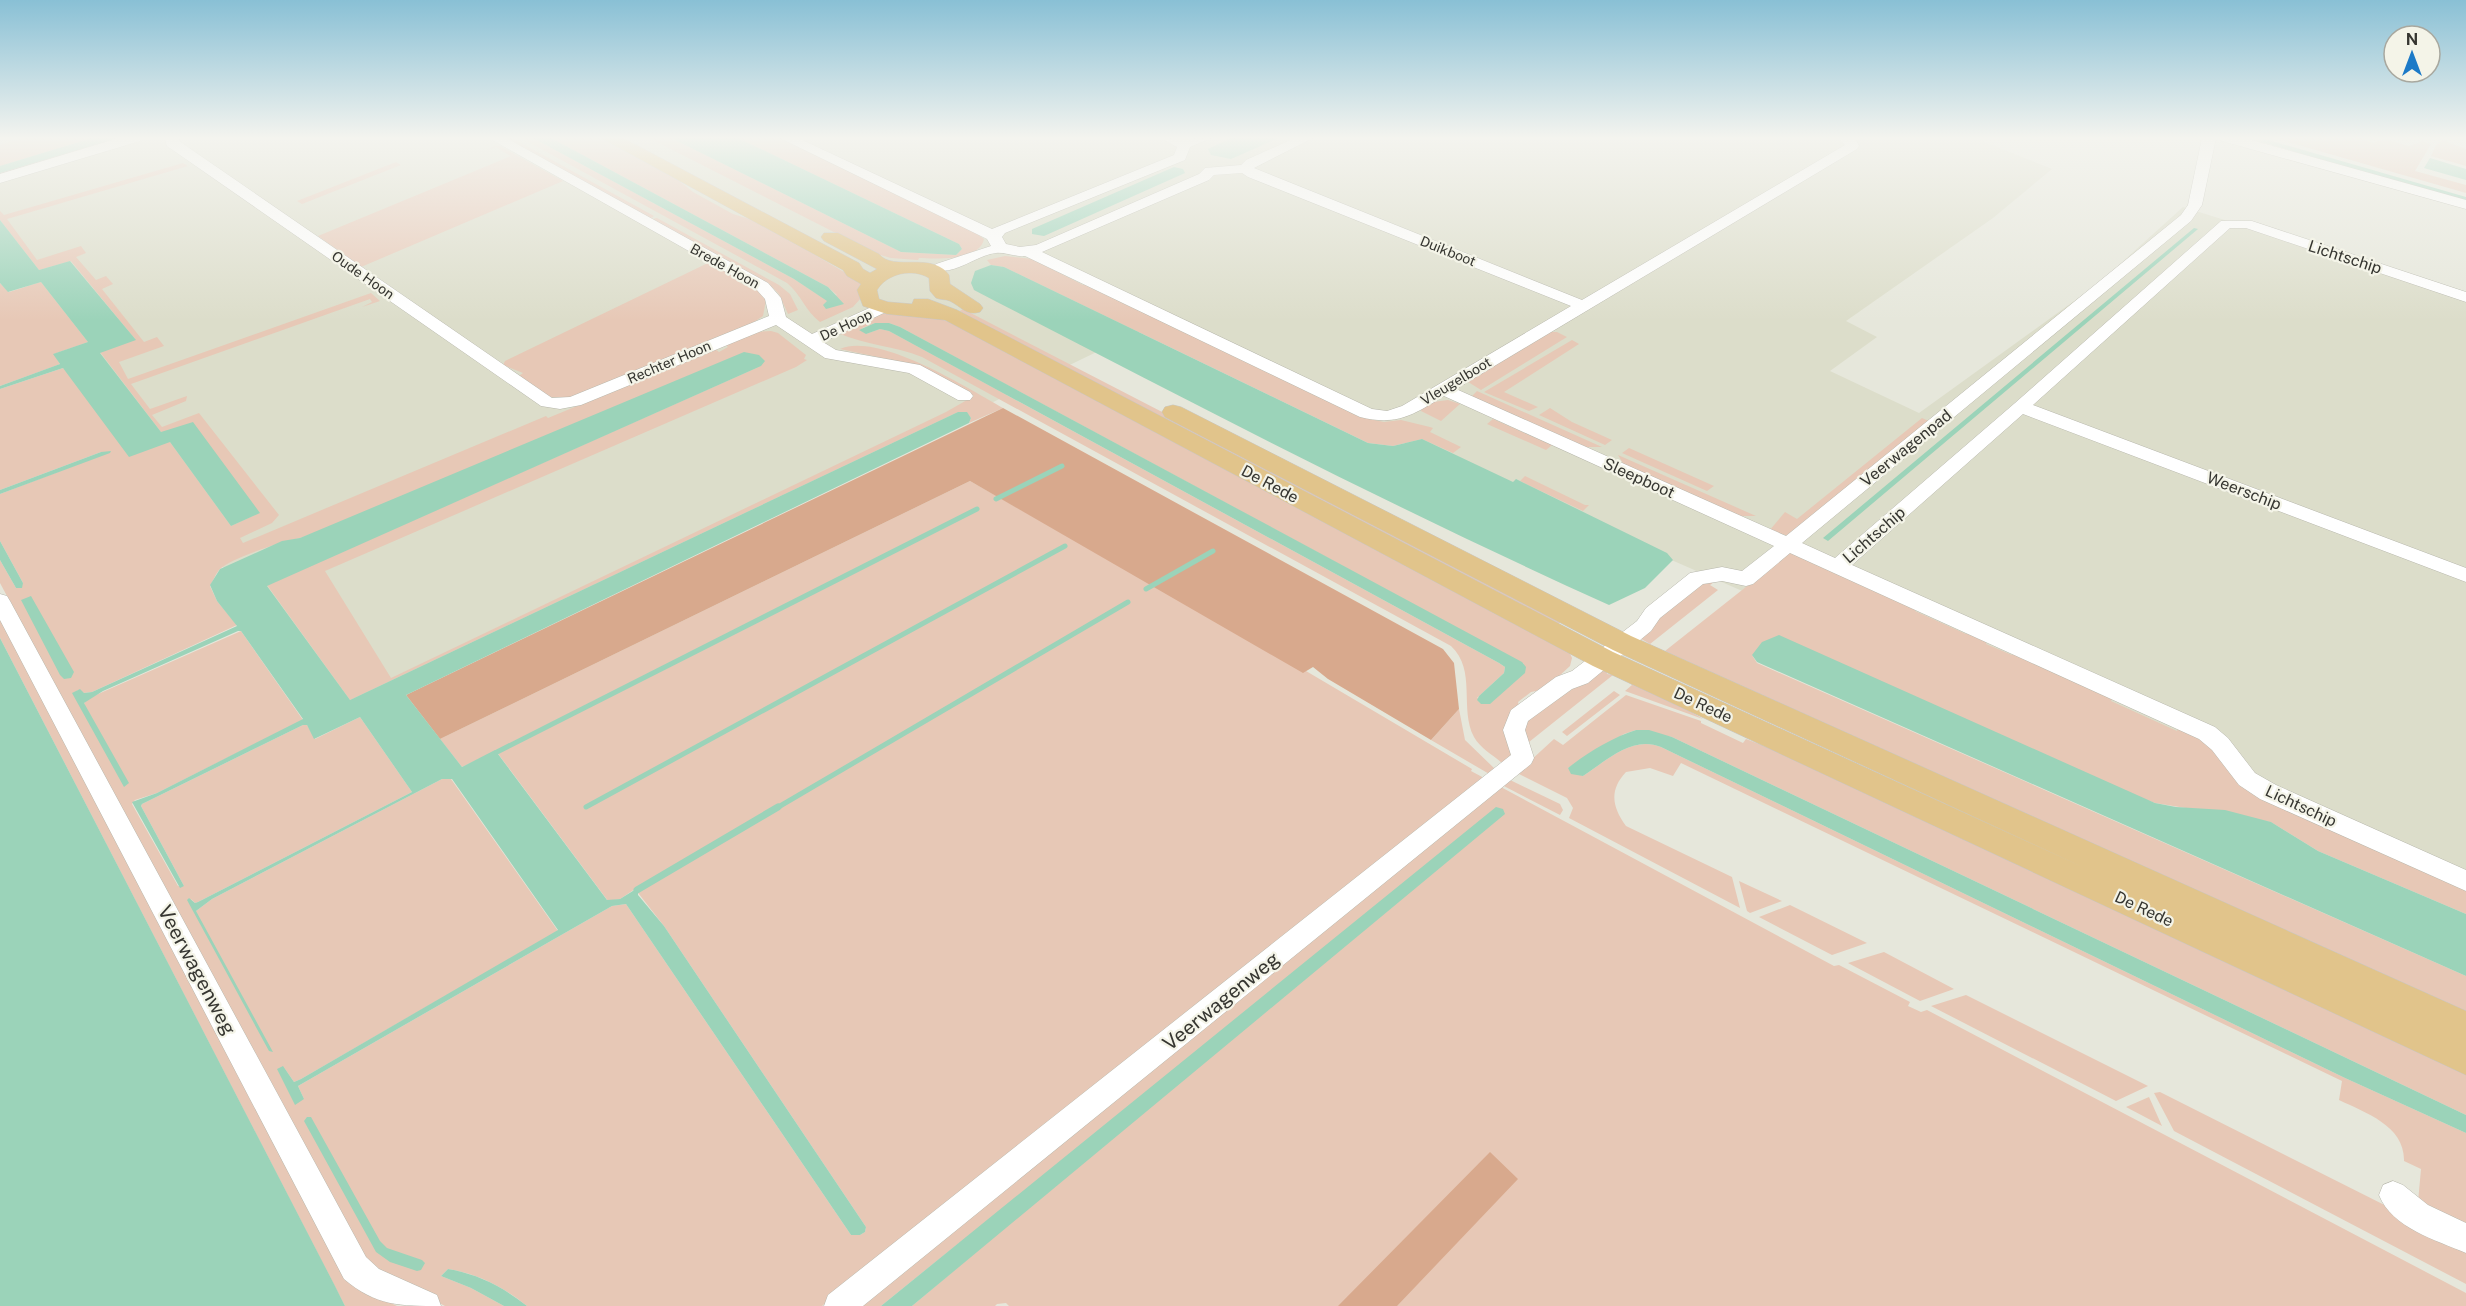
<svg xmlns="http://www.w3.org/2000/svg" width="2466" height="1306" font-family="'Public Sans',sans-serif">
<style>
.built{fill:#dcddca}
.green{fill:#e7c8b6;fill-rule:evenodd}
.forest{fill:#d8a98d}
.water{fill:#9bd3b9}
.lines{fill:none;stroke-linecap:round;stroke-linejoin:round}
.stream-far1{stroke:#9bd3b9;stroke-width:5}
.stream{stroke:#9bd3b9;stroke-width:7}
.minor-casing{stroke:#b7b7ac;stroke-width:1}
.major-casing{stroke:#c7c7c5;stroke-width:1}
.minor{fill:#fff;fill-rule:evenodd}
.major{fill:#e1c48b;fill-rule:evenodd}
.labels{text-anchor:middle;dominant-baseline:central;stroke-width:4.5;stroke-linejoin:round;paint-order:stroke}
.far-street-label{font-size:14px;fill:#363631;stroke:#f4f4e8}
.street-label{font-size:16px;fill:#363631;stroke:#f4f4e8}
.near-street-label{font-size:20px;fill:#363631;stroke:#f4f4e8}
</style>
<rect width="100%" height="100%" fill="#e6e7db"/>
<path class="built" d="M0,138H1975L2052,169L1993,218L1846,321L1877,337L1830,371L1919,413L2099,283L2183,207L2466,295V908L1144,329L332,722L0,249Z"/>
<path class="green" d="M23,138H92L0,166V145Z
M512,138L654,216L650,219L506,139Z
M521,138H533L794,279L828,301L823,305L837,295L828,287L551,138H600L678,180L693,192L733,214L759,222L861,282V298L853,307L820,322C805,311 801,294 787,283Z
M649,138H671L901,252L956,255L962,249L959,244L738,138H780L972,230L984,239C980,261 936,259 919,258L918,260L891,258L877,254Z
M2274,138H2359L2373,143L2385,139L2409,146L2422,141L2431,144L2415,171L2466,185V193Z
M2442,140L2466,149V166L2431,156L2436,145Z
M495,146H500L563,181L361,267L318,236L511,156L496,147L487,150Z
M396,162L401,165L302,204L297,201Z
M183,163L188,166L7,219L37,260L81,246L86,253L76,257L96,280L106,276L113,284L102,289L144,342L157,337L164,346L119,362L128,379L371,293L380,301L362,307L372,302L370,299L131,384L150,409L187,396L186,401L152,415L162,427L199,413L279,515L272,523L240,538L243,543L546,416L548,418L715,349L719,352L728,347L726,345L755,332L771,331L778,333L806,355L804,359L807,360L796,367L325,571L391,678L946,412L974,396L920,366L840,349C879,332 967,388 1003,408L969,423L971,418L967,413L958,412L350,700L267,585L761,366L300,538C283,541 232,558 220,569C216,573 213,581 210,586L217,601L237,625L92,692L84,693L77,690L86,710L84,703L89,698L241,631L303,720L157,793L135,800L132,804L178,886H184L141,806L142,804L303,725H307L315,739L360,717L412,792L198,902L195,903L191,899L196,911L212,899L442,779H451L558,931L301,1079L294,1082L283,1066L304,1099L298,1086L612,906L626,904L851,1235H860L865,1232L866,1227L664,926L635,889L620,899L608,901L496,751L462,767L440,739L970,481L1306,671L1472,769L1471,771L1834,966L1839,965L1910,1002L1908,1006L1921,1012L1927,1010L2466,1293V1306H1009L1006,1303L997,1304L995,1306H912L970,1257L959,1243L881,1306H853L905,1239L822,1306H527C504,1287 478,1274 448,1269L441,1276L471,1288L504,1306H445L365,1264L0,583V560L16,588L23,583L0,541V494L110,452H101L0,490V389L63,368L170,442L231,526L259,513L161,432L100,352L135,339L71,261L39,270L0,220V211L4,215Z
M657,218L779,285L790,294L798,310L788,314L779,294L769,284L652,219Z
M1005,256L1033,259L1083,285L1086,284L1369,419L1384,422L1401,420L1430,427L1433,428L1430,432L1461,447L1453,453L1422,439L1393,446L1368,443L1004,267L991,265L987,260Z
M710,262L742,280L739,282L748,287L751,285L759,290L766,300L763,316L754,322L569,398L550,397L519,376L523,373L503,365L505,361Z
M41,282L88,342L54,354L60,364L55,366L0,386V283L9,292Z
M963,309L1563,619L1557,626L955,314Z
M890,313L937,317L953,324L1568,649L1572,658L1570,666L1545,689L1531,692L1518,702L1520,708L1513,758L1502,763C1493,755 1480,748 1474,737C1459,709 1477,670 1451,646L922,357C895,346 865,345 838,333L882,314ZM875,323H889L900,327L1524,664L1493,701L1477,698L1504,673L1505,667L1499,663L889,331L880,329L866,334L862,328Z
M1549,332H1557L1567,337L1481,390L1465,380Z
M1572,340L1579,344L1504,392L1538,407L1529,411L1484,392Z
M1477,391L1602,447H1584L1471,397Z
M1448,400L1460,404L1441,421L1421,411L1422,408L1433,402Z
M1550,408L1572,422L1612,440L1605,445L1539,415Z
M1922,418L1931,422L1790,536L1769,531L1785,512L1797,519Z
M1493,419L1552,445L1546,450L1487,424Z
M1629,448L1714,486L1707,491L1622,453Z
M1618,455L1756,516H1738L1624,465Z
M1525,476L1585,505H1589L1583,511L1520,481Z
M1790,552L1917,608L1915,611L1966,634L1969,632L1988,640L1986,644L2012,655L2014,652L2113,697L2111,701L2177,731L2179,726L2211,745L2236,779L2466,887V914L2318,851L2271,822L2155,803L1752,655L1757,663L2466,976V1018L1665,651Z
M1720,578L1710,585L1718,590L1650,644L1638,637L1698,583Z
M0,615L369,1292L397,1306H345L0,638Z
M1606,670L1607,674L1613,675L1524,746L1522,724L1596,672Z
M1628,682L1645,684L1703,719L1625,691L1632,685Z
M1614,691L1620,695L1567,736L1562,732Z
M1626,695L1701,721V723L1743,743L1746,739L1832,772L2466,1069V1115L1672,737L1636,730L1624,734L1568,768L1583,776C1606,761 1632,735 1661,747L2345,1078L2466,1133V1230L2418,1202L2421,1169L2404,1161C2405,1126 2366,1113 2339,1100L2342,1081L1681,763L1673,776L1650,768L1626,772C1609,790 1612,807 1626,826L1732,877L1740,908L1569,818L1573,808L1567,798L1517,773L1554,739L1563,745Z
M1459,709L1465,740L1495,769L1491,775L1431,740Z
M1508,779L1560,804L1563,810L1560,815L1500,784Z
M1739,881L1782,901L1750,913L1747,911Z
M1790,905L1867,943L1832,955L1759,917Z
M1884,952L1954,989L1920,1001L1848,963Z
M1966,995L2148,1086L2116,1101L1931,1006Z
M2160,1092L2466,1246V1284L2174,1131L2154,1093Z
M2149,1097L2162,1126L2126,1107Z"/>
<path class="forest" d="M1003,408L1443,649L1454,663L1459,709L1431,740L1328,679L1313,667L1303,673L970,481L440,739L406,695Z
M1490,1152L1518,1179L1397,1306H1338Z"/>
<path class="water" d="M92,138H119L0,173V166Z
M533,138H551L828,287L844,304L826,309L823,305L827,301L794,279Z
M671,138H738L959,244L962,249L956,255L901,252Z
M1231,138H1279L1231,159L1211,155L1208,149Z
M2265,139L2466,197V202L2258,141Z
M2430,158L2466,169V180L2424,168Z
M1174,167L1183,169L1185,173L1044,236L1032,234V229Z
M0,220L39,270L70,261L136,340L100,353L161,432L193,422L260,513L231,526L170,442L129,457L63,368L0,389V386L60,364L53,354L88,342L41,282L8,292L0,283Z
M2194,228L2198,229L1828,541L1823,538Z
M991,265L1004,267L1368,443L1393,446L1422,439L1513,482L1516,479L1667,553L1673,560L1645,588L1609,605C1394,508 1184,399 974,290L971,283L975,271Z
M875,323H889L900,327L1522,662L1526,667L1525,673L1490,704H1481L1477,700L1479,696L1504,673L1505,667L1499,663L889,331L880,329L866,334L859,330Z
M744,352L759,355L765,361L761,366L267,586L350,700L958,412H967L971,418L969,423L406,695L462,767L495,750L607,900L620,899L636,889L638,892V895L664,926L866,1227L865,1232L860,1235H851L626,904L612,906L298,1086L304,1099L295,1105L277,1069L283,1066L294,1082L301,1079L558,930L452,779H442L212,899L196,911L273,1052L269,1051L187,900L189,898L195,903L198,902L412,792L360,717L314,739L307,725H303L142,804L141,806L184,886L180,888L132,802L157,793L303,719L241,631H238L103,691L84,703L129,783L124,787L72,693L80,689L84,693L92,692L237,626L217,601L210,585L220,569L282,541L300,538Z
M111,451L110,453L0,494V490L101,452Z
M0,541L23,583L22,588H16L0,560Z
M31,596L74,672L71,678L64,679L60,675L21,600Z
M1779,635L2155,803L2176,807L2225,810L2271,822L2318,851L2466,914V976L1757,662L1752,655L1762,642Z
M0,638L334,1284L345,1306H0Z
M1636,730H1649L1672,737L2466,1115V1133L2345,1078L1661,747C1632,735 1606,761 1583,776L1571,774L1568,768C1587,753 1613,737 1636,730Z
M1496,807L1503,809L1505,814L912,1306H881Z
M307,1117H311L380,1241L387,1248L422,1260L425,1263L421,1270L417,1271L390,1262L376,1252L304,1121Z
M448,1269C478,1274 503,1287 527,1306H504L471,1288L441,1276Z"/>
<g class="lines">
<path class="stream-far1" d="M996,499L1062,466
M1146,589L1213,551
M497,752L977,509
M586,807L1065,546
M775,809L1128,602"/>
<path class="stream" d="M637,890L778,807"/>
<g class="minor-casing">
<path id="minor" d="M119,138H141L140,141L0,183V174Z
M165,138H179V141L552,398L570,397L769,316L765,299L756,289L489,138H506L768,283L781,298L786,317L812,334L876,305H888L890,308L888,311L823,342L836,350L920,365L970,392L973,396L970,400H958L909,373L825,358L776,325L581,405L560,409L541,406L167,146Z
M780,138H798L992,229L1174,155L1177,147L1161,138L1185,140L1211,138L1190,147L1185,160L1005,233L1002,237L1006,244L1020,247L1036,245L1199,174L1205,168L1241,165L1246,160L1295,138H1313L1254,168L1582,300L1845,145L1838,138H1855L1859,146L1857,149L1456,389L1786,536L2181,215L2188,205L2202,138H2216L2202,205L2191,221L1802,543L1835,558L2015,403L2221,221H2252L2466,292V302L2246,228H2230L2033,405L2466,568V582L2023,414L1852,565L2215,727L2228,738L2255,773L2276,785L2466,870V891L2260,799L2239,785L2212,750L2199,739L1790,553L1753,584L1746,586L1722,581L1703,584L1660,618L1651,631L1588,683L1572,689L1528,721L1525,730L1534,758L1531,764L863,1306H824L828,1295L1511,755L1503,730L1511,710L1556,677L1572,671L1637,621L1646,608L1690,573L1722,567L1742,571L1774,546L1444,396C1413,415 1397,426 1360,417L1025,256C1015,257 1005,252 996,253C977,255 955,275 936,270L933,267L936,264L991,246L987,239ZM1242,173L1248,177L1571,306L1402,406L1387,411L1372,409L1042,252L1209,180L1214,175Z
M2221,138H2244L2466,200V209L2222,141Z
M0,594L7,596L10,601L366,1257L379,1269L437,1295L441,1306C400,1306 376,1306 344,1279L0,620Z
M2393,1181L2403,1185L2428,1205L2466,1223V1253C2436,1240 2392,1228 2379,1195L2383,1185Z"/>
</g>
<g class="major-casing">
<path id="major" d="M601,138H623L859,263L863,269L870,273L877,269L824,241L821,237L824,233H838L879,254C893,272 932,251 949,275L950,284L980,304L983,308L980,312C966,316 962,307 950,301C946,299 941,300 936,298L930,291L929,278C913,268 887,273 877,290L879,299L888,302L912,304L914,299H928L957,310L1613,652L2087,869L1613,650L1165,417L1162,412L1165,407L1173,405L1181,407L1631,636L2466,1011V1075L1593,666L945,320L887,314L863,306L857,290L861,284L847,276L843,270Z"/>
</g>
<use href="#minor" class="minor"/>
<use href="#major" class="major"/>
</g>
<linearGradient id="sky" x2="0" y2="1"><stop stop-color="#89c0d5"/><stop offset="0.43" stop-color="#f4f4ef"/><stop offset="1" stop-color="#f4f4ef" stop-opacity="0"/></linearGradient>
<rect width="2466" height="321" fill="url(#sky)"/>
<g class="labels">
<g class="far-street-label">
<text transform="translate(1448 251) rotate(22)">Duikboot</text>
<text transform="translate(725 266) rotate(29)">Brede Hoon</text>
<text transform="translate(363 275) rotate(35)">Oude Hoon</text>
<text transform="translate(846 325) rotate(-25)">De Hoop</text>
<text transform="translate(669 362) rotate(-23)">Rechter Hoon</text>
<text transform="translate(1456 381) rotate(-31)">Vleugelboot</text>
</g>
<g class="street-label">
<text transform="translate(2345 257) rotate(18)">Lichtschip</text>
<text transform="translate(1906 448) rotate(-39)">Veerwagenpad</text>
<text transform="translate(1639 478) rotate(24)">Sleepboot</text>
<text transform="translate(1270 484) rotate(28)">De Rede</text>
<text transform="translate(2244 491) rotate(21)">Weerschip</text>
<text transform="translate(1874 535) rotate(-41)">Lichtschip</text>
<text transform="translate(1703 705) rotate(25)">De Rede</text>
<text transform="translate(2301 806) rotate(25)">Lichtschip</text>
<text transform="translate(2144 909) rotate(25)">De Rede</text>
</g>
<g class="near-street-label">
<text transform="translate(197 970) rotate(62)">Veerwagenweg</text>
<text transform="translate(1221 1001) rotate(-39)">Veerwagenweg</text>
</g>
</g>
<g transform="translate(2412 54)"><circle r="28" fill="#f4f4e8" stroke="#a8a89f" stroke-width="1.5"/>
<path d="M0-4.5L10 22L0 15L-10 22Z" fill="#1c7ac7"/>
<text y="-9" font-size="16" font-weight="bold" text-anchor="middle" fill="#363631">N</text>
</g>
</svg>
